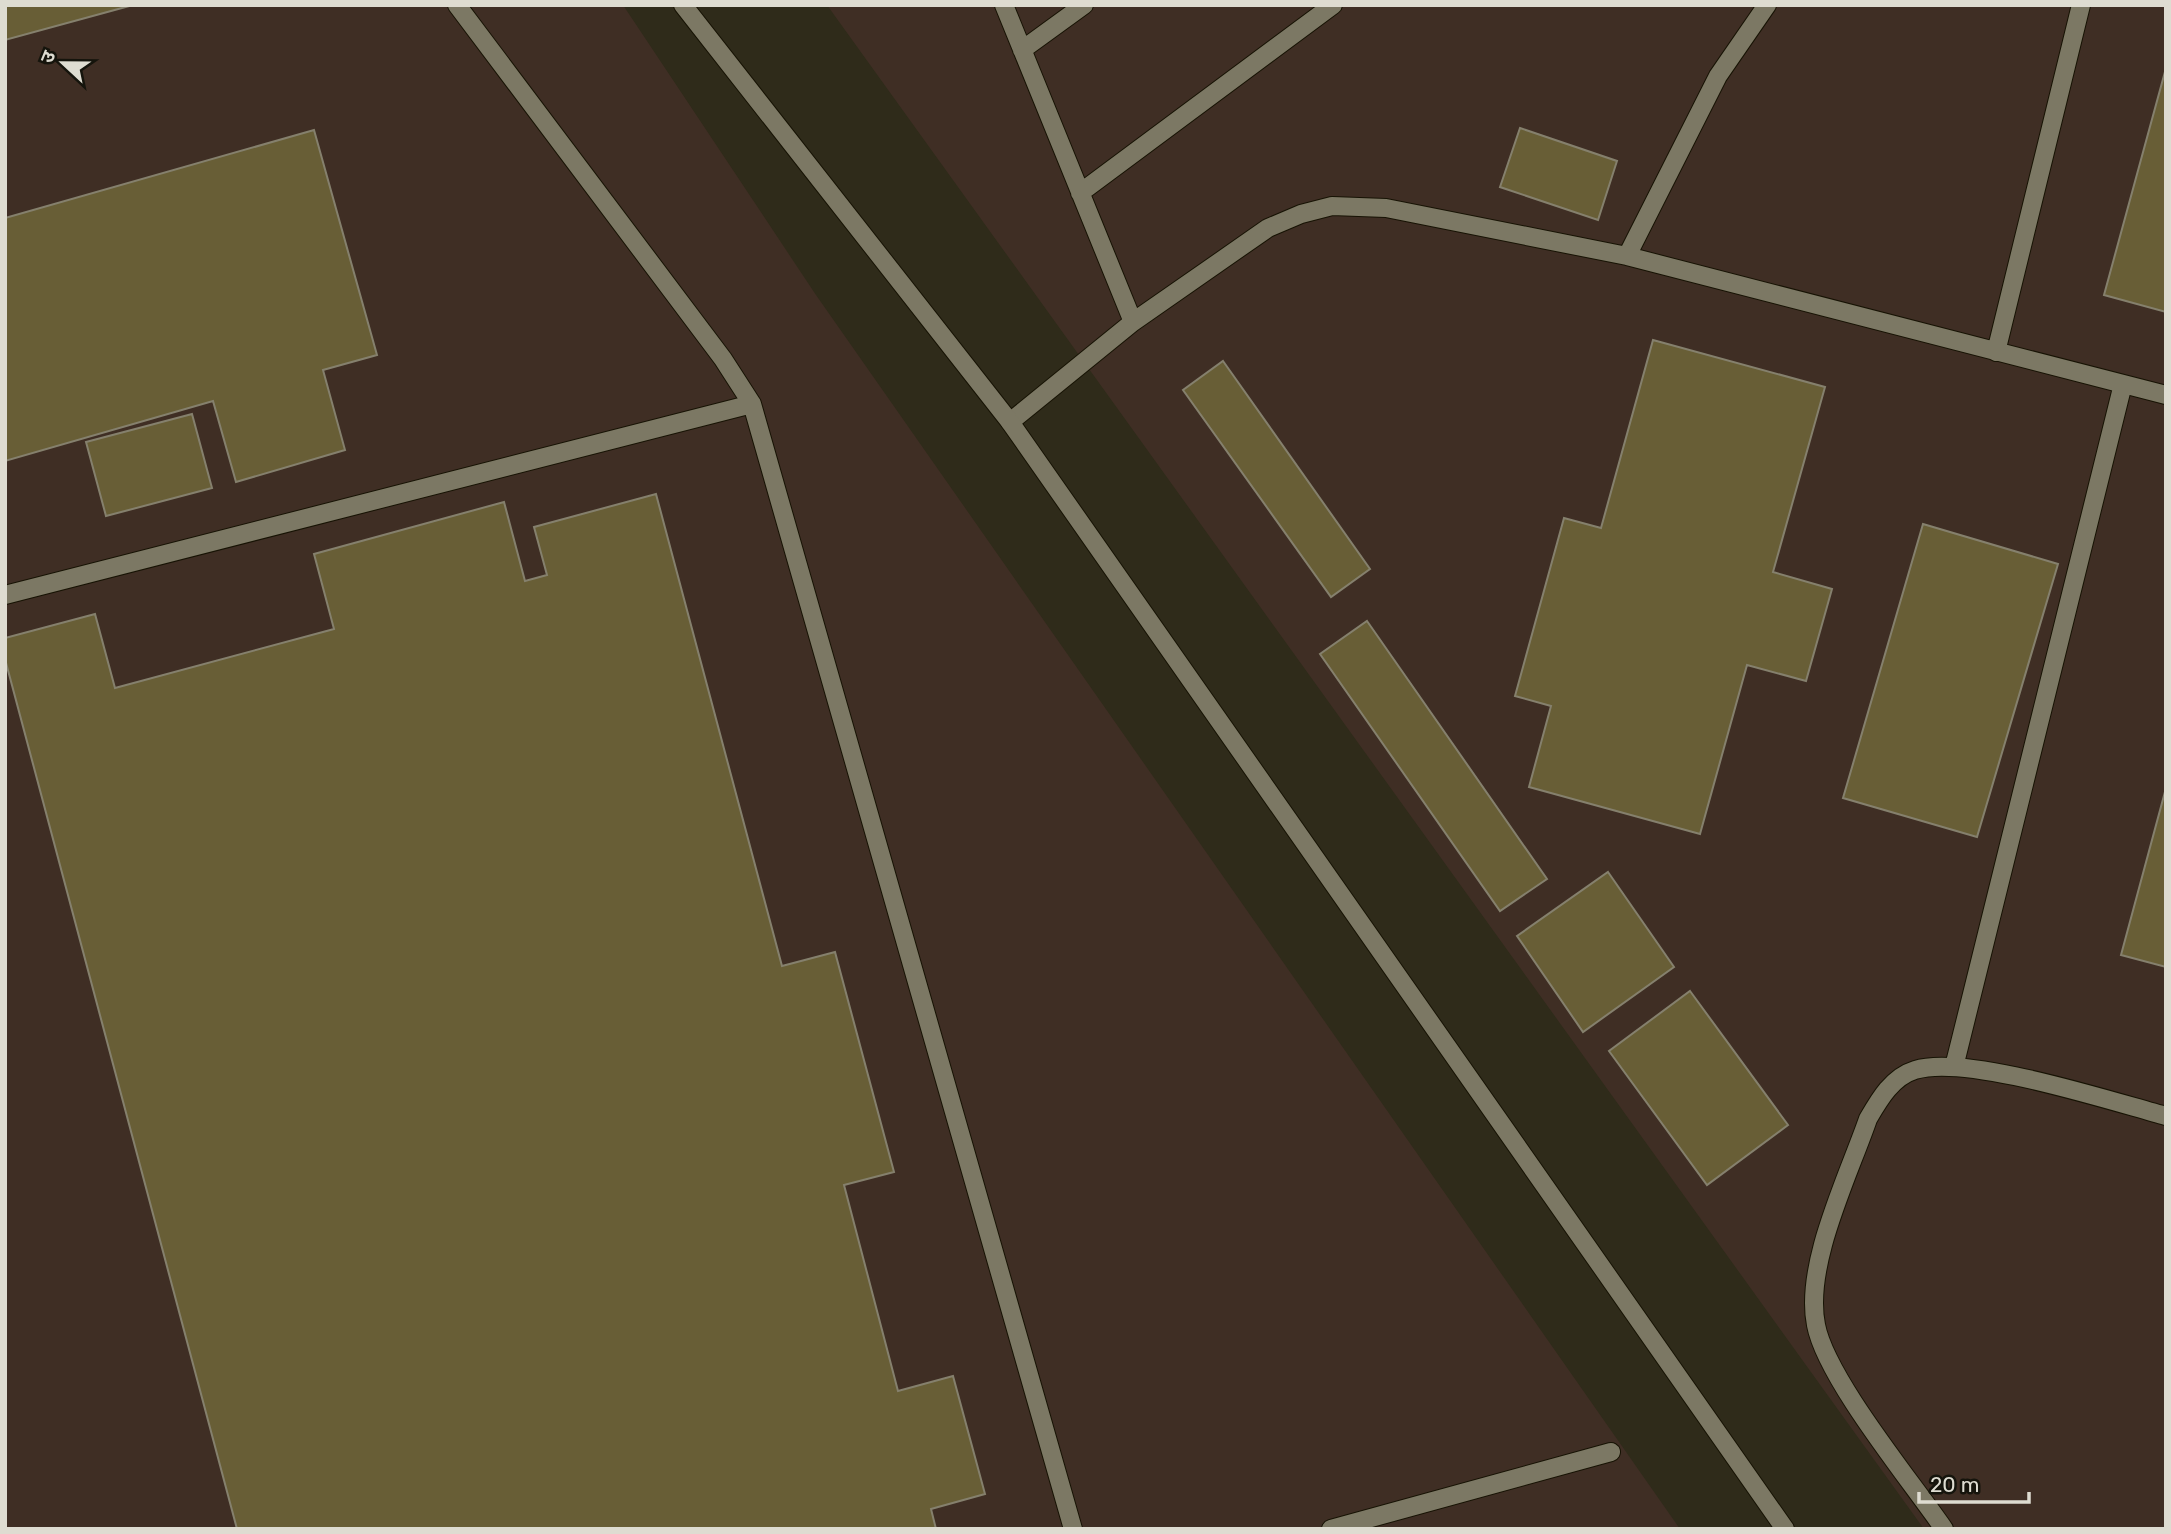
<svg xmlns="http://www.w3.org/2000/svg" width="2171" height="1534" font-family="Rubik,'Noto Sans Devanagari',sans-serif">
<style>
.industrial{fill:#3f2e24}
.building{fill:#685e36;stroke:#85806d;stroke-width:2}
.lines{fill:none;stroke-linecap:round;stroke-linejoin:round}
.service-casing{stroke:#171304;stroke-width:20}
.secondary-casing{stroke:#171304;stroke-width:20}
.service{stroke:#7c7864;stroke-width:18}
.secondary{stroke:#7c7864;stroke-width:18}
</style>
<rect width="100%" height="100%" fill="#2f2b1a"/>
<path class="industrial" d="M5,5H623L816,295L1680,1529H5Z
M827,5H2166V1529H1924Z"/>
<path class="building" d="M5,5H133L5,40Z
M2166,68V312L2104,295Z
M1520,128L1617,161L1598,220L1500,187Z
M314,130L377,355L323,370L345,450L236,482L213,401L5,461V218Z
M1653,340L1825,387L1773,572L1832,589L1806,681L1747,665L1700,834L1529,787L1551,706L1515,696L1564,518L1601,528Z
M1223,361L1370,569L1331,597L1183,390Z
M192,414L212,488L106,516L86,442Z
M656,494L782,966L835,952L894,1172L844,1185L898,1391L953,1376L985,1494L931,1509L936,1529H237L5,659V638L95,614L115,688L334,629L314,554L504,502L525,581L547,575L534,527Z
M1923,524L2058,564L1977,837L1843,798Z
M1367,621L1547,879L1500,911L1320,654Z
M2166,788V967L2121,955Z
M1608,872L1674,967L1583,1032L1517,936Z
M1690,991L1788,1125L1707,1185L1609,1051Z"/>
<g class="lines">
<g class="service-casing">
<path id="service" d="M457,5L723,359L752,404L1073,1529
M1004,5L1133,322
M1022,50L1084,5
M1080,193L1333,5
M1627,256L1718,76L1767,5
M1996,352L2081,5
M1010,422L1133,322L1268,228L1301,214L1332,206L1386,208L1627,256L2166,395
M5,595L752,404
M1954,1067L2123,384
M1331,1529L1611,1452
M1944,1529C1911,1481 1826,1378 1816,1325C1804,1265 1848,1177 1868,1119C1879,1100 1892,1077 1915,1070C1966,1054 2110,1101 2166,1116"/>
</g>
<g class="secondary-casing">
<path id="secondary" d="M683,5L1010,422L1785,1529"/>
</g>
<use href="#service" class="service"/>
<use href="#secondary" class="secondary"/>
</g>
<rect width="2171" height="1534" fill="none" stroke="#dedcd1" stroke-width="14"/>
<g transform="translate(63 63) rotate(292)" stroke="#15140c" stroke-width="5" paint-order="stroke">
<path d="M0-5L12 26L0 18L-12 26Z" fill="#dedcd1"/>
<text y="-10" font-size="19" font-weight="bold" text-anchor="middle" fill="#dedcd1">उ</text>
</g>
<path d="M1919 1492v10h110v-10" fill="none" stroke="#dedcd1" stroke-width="3.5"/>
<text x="1930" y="1492" font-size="21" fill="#dedcd1" stroke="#15140c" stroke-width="5" paint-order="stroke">20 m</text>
</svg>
